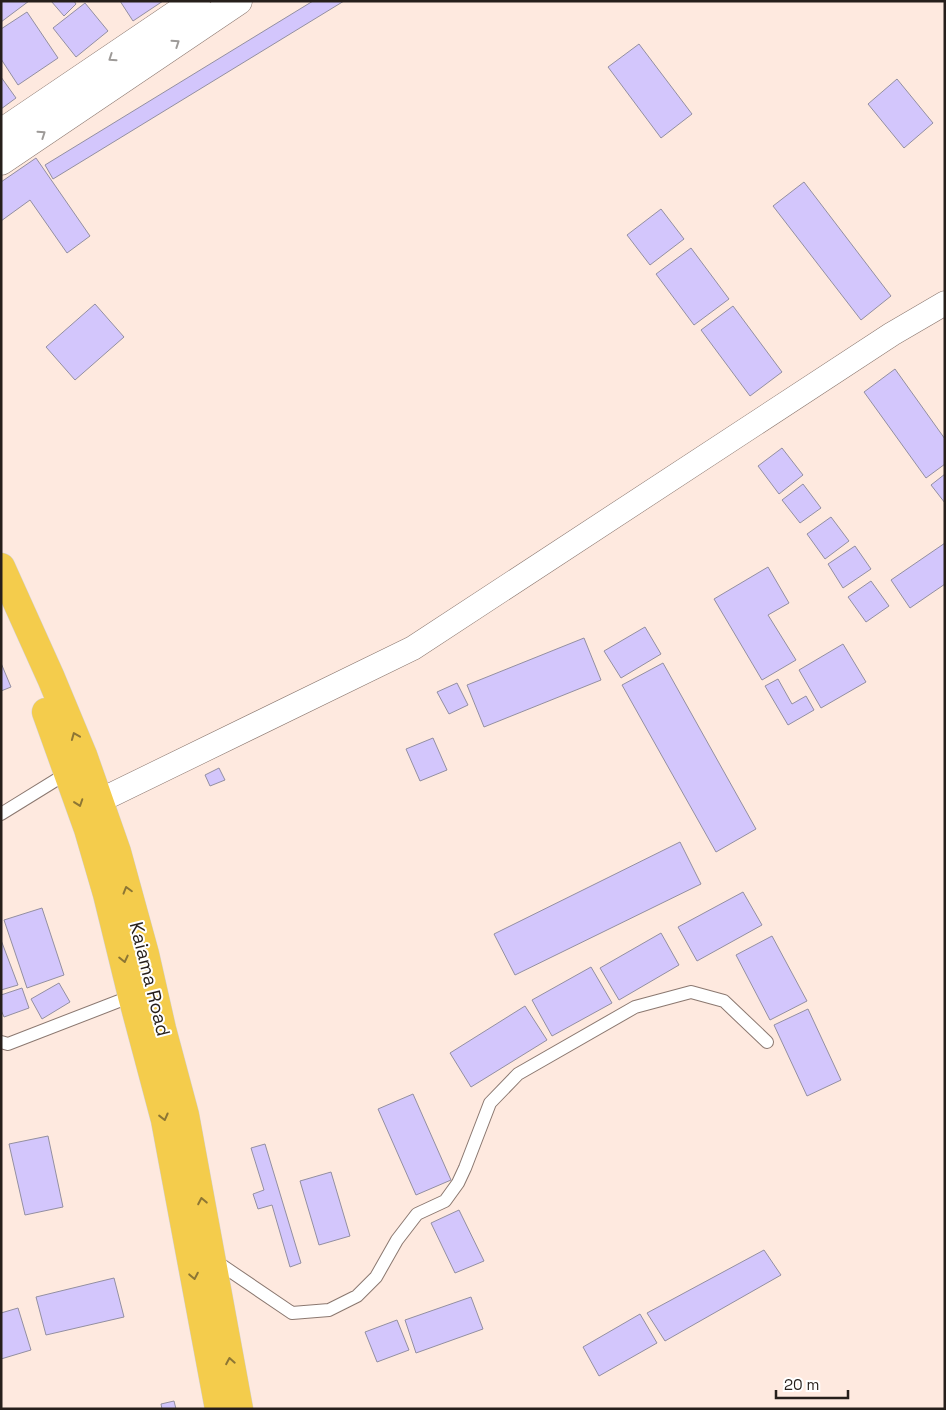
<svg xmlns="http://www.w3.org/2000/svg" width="946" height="1410" font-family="'Space Grotesk',sans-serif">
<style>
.building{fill:#d3c6fc;stroke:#938fa1}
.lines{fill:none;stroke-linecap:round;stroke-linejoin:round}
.service-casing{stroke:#8b7870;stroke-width:14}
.minor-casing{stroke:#8b7870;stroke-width:25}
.tertiary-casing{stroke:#8b7870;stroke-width:29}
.trunk-casing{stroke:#d4d2d1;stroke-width:29}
.service{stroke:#fff;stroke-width:12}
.minor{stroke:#fff;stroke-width:24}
.tertiary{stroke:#fff;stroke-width:28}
.trunk{stroke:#f4cc4c;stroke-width:28}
.oneway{stroke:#9d9a98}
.oneway2{stroke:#8d7634}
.labels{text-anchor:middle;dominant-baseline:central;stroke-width:4;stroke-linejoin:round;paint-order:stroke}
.street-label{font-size:19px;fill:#261f1b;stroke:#fff}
</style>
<rect width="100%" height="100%" fill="#fee9df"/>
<path class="building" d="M1,1H29L1,22Z
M51,1H74L76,4L64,16Z
M120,1H163L133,21Z
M313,1H344L53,179L45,165Z
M85,3L108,31L76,57L53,28Z
M27,12L58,58L18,85L1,59V29Z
M639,44L692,114L661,138L608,67Z
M1,77L16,98L1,109Z
M897,79L933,123L904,148L868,104Z
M36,158L90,236L67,253L30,200L1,221V182Z
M804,182L891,296L861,320L773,206Z
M661,209L684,239L650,265L627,235Z
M691,248L729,299L694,325L656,274Z
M95,304L124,337L75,380L46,347Z
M733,306L782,372L750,396L701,330Z
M895,369L945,439V464L926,478L864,392Z
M782,448L803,475L779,494L758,466Z
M945,474V503L931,485Z
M803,484L821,508L800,523L782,500Z
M831,517L849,541L825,559L807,534Z
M945,543V584L910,608L891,580Z
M855,546L871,569L843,588L828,564Z
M768,567L789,603L768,615L796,660L762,680L714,599Z
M871,581L889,606L866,622L848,597Z
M645,627L661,654L621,678L604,651Z
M584,638L601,680L484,727L467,685Z
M843,644L866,682L821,708L799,670Z
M1,663L11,687L1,691Z
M663,663L756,829L716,852L622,685Z
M778,679L792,704L806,696L814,710L788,725L765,686Z
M457,683L468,705L449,714L437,692Z
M433,738L447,770L420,781L406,749Z
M219,768L225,780L210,786L205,775Z
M680,842L701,884L515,975L494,934Z
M743,892L762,925L697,961L678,927Z
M42,908L64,975L27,988L4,920Z
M661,933L679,965L619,1000L600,968Z
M772,936L807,1001L770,1020L736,955Z
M1,940L18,985L1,990Z
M591,967L612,1003L552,1036L532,1000Z
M59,983L70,1002L42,1019L31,999Z
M22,988L29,1008L4,1017L1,1010V995Z
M525,1006L547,1040L471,1087L450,1053Z
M808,1009L841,1080L807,1096L774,1025Z
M413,1094L451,1180L416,1195L378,1109Z
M48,1136L63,1207L25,1215L9,1144Z
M265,1144L301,1263L290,1267L272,1205L258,1209L253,1194L264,1190L251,1148Z
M331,1172L350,1236L319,1245L300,1181Z
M459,1210L484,1261L455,1273L431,1223Z
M764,1250L781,1275L665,1341L647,1313Z
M114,1278L124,1317L46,1335L36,1297Z
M471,1297L483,1329L416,1353L405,1320Z
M18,1308L31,1350L1,1359V1313Z
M640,1314L657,1343L599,1376L583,1347Z
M397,1320L409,1350L377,1362L365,1332Z
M174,1401L176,1409H162L161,1404Z"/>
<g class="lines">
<g class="service-casing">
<path id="service" d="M1,814L69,772
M1,1042L8,1044L132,996
M214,1260L292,1313L329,1310L357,1296L376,1277L397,1240L417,1214L445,1201L458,1183L465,1168L490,1103L518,1074L635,1007L691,992L724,1001L767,1042"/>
</g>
<g class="minor-casing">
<path id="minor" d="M99,801L413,648L892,334L945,303"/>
</g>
<g class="tertiary-casing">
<path id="tertiary" d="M1,133L196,1
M1,161L238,1"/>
</g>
<g class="trunk-casing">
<path id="trunk" d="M1,567L51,678L83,755L117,852L145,954L162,1029L185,1115L239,1409
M46,712L88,829L107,894L132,996L165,1120L219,1409"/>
</g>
<use href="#service" class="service"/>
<use href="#minor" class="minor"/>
<use href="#tertiary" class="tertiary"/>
<use href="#trunk" class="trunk"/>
</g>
<defs><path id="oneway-chevron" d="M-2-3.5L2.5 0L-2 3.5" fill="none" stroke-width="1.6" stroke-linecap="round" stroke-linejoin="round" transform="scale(1.25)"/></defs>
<g class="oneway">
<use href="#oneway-chevron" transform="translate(176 43) rotate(-34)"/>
<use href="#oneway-chevron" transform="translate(112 58) rotate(146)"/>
<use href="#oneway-chevron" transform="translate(42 134) rotate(-34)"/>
</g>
<g class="oneway2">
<use href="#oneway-chevron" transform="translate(75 736) rotate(-112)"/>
<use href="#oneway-chevron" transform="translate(79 803) rotate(71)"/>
<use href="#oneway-chevron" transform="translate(127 890) rotate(-106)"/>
<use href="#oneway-chevron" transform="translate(124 959) rotate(77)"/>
<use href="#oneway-chevron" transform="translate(164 1117) rotate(76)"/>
<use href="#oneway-chevron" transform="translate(202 1201) rotate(-101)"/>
<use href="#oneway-chevron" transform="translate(194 1276) rotate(79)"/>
<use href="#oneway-chevron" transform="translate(230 1361) rotate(-100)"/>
</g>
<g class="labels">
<g class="street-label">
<text transform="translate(150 979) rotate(76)">Kaiama Road</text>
</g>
</g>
<rect width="946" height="1410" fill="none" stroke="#261f1b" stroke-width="5"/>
<path d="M776 1390v8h72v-8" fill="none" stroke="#261f1b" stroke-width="2.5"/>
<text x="784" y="1390" font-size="15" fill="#261f1b" stroke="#ffffff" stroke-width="4" paint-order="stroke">20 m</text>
</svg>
